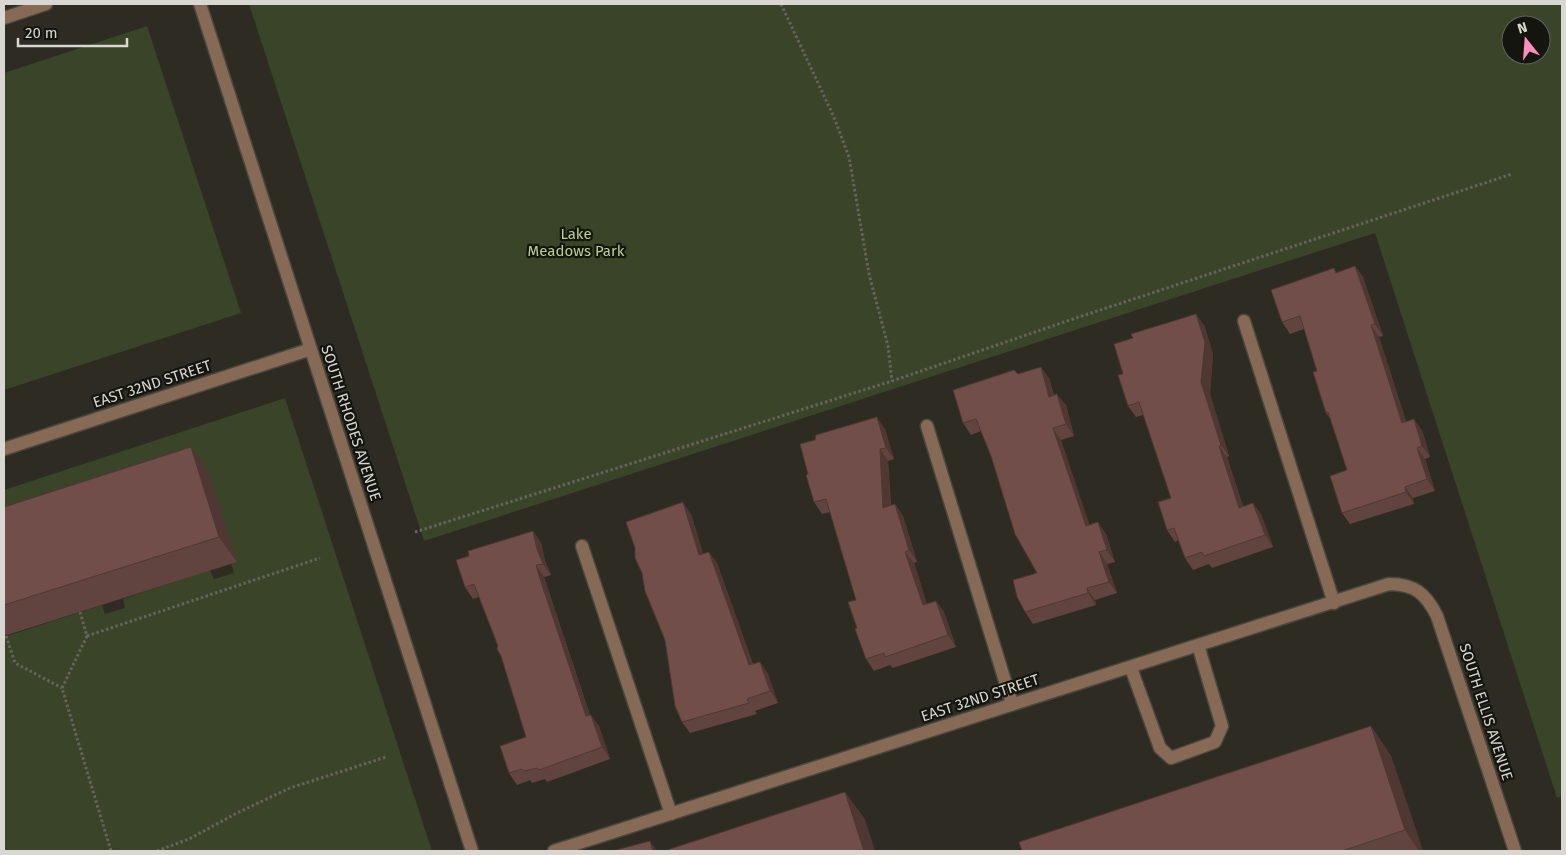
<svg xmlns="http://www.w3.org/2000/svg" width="1566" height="855" font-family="'Fira Sans',sans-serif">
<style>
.green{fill:#394428;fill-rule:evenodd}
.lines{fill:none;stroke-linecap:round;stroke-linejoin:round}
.minor-casing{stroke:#49473e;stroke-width:15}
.path{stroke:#66645c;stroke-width:3;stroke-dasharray:2.5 2.5;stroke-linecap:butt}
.minor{stroke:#876a55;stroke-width:12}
.wall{fill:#614340}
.shaded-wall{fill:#4f3734}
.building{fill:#714e4a;stroke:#4f3734}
.labels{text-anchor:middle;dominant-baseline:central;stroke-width:4.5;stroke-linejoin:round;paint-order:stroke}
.park-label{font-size:15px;fill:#b9cf98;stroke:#151510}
.street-label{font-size:15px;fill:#d8d7d1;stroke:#151510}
</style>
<rect width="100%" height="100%" fill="#2e2c22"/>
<path class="green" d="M249,4H1562V796L1557,798L1375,233L424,541ZM1511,25H1541V55H1511Z
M147,26L241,313L4,390V73Z
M285,398L432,851H4V637L102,605L105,614L125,608L123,599L210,570L214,579L234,573L231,563L4,538V490Z"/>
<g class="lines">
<g class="minor-casing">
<path id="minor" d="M200,4L472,851
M4,18L46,4
M1244,321L1334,603
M927,426L1012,704
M4,449L311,349
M582,546L671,814
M1131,668L1160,748L1171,758L1215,742L1222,726L1198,645
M554,851L1389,584C1415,584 1426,594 1437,616L1515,851"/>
</g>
<path class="path" d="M781,4L833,115L849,157L869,274L888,346L892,381
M415,532L892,381L1076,318L1512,174
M80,612L87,636L62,688L111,851
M6,636L15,663L62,688
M87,636L320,558
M157,851L189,839L237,813L290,788L386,757"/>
<use href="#minor" class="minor"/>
</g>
<path class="wall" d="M1355,266L1363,277L1383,336L1379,337L1406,421L1422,430L1430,457L1425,459L1435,491L1413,498L1414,504L1350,524L1342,513L1347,470L1331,420L1326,413L1317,371L1304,329L1290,334L1282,322L1337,272Z
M1204,325L1213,354L1210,394L1229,456L1227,457L1243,506L1253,503L1261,514L1273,547L1212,568L1209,564L1193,570L1185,558L1179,540L1175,542L1167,530L1171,498L1143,415L1136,417L1128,406L1123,374L1133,338Z
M1018,374L1049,378L1054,395L1066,405L1074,436L1061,440L1089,525L1106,534L1115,562L1107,564L1117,593L1095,600L1096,605L1033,624L1025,612L1037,573L981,431L971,435L963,423Z
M885,429L894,459L888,461L891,506L895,504L903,516L917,562L914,563L927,604L936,601L944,612L956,647L893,668L890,665L874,671L866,659L857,628L856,600L830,512L822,514L814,502L808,474Z
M208,472L237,562L4,636V507Z
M691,514L703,554L717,563L753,664L760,662L768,674L778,703L755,711L757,714L690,733L682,722L665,640L642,573Z
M533,531L541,543L545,561L551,575L544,577L590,715L599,726L610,759L547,782L545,779L532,783L530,780L517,785L509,773L526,737L498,646L479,597L473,599L465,587L469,556Z
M1371,726L1391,756L1423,851H1022Z"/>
<path class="shaded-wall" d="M1355,266L1363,277L1383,336L1375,324Z
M1196,314L1204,325L1213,354L1210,394L1229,456L1221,445L1201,382Z
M1371,325L1379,337L1410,434L1402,423Z
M1041,367L1049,378L1057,408L1049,397Z
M1057,394L1066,405L1074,436L1066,424Z
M877,417L885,429L894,459L886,448Z
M1414,419L1422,430L1430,457L1422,446Z
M1053,428L1061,440L1094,538L1086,526Z
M1219,446L1227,457L1247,519L1239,508Z
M191,447L208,472L237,562L219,537Z
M1417,448L1425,459L1435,491L1427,479Z
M880,449L888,461L891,520L883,508Z
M1405,487L1413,498L1414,504L1406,492Z
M683,502L691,514L707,566L699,555Z
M1253,503L1261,514L1273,547L1265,535Z
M895,504L903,516L917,562L909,550Z
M1098,522L1106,534L1115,562L1107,550Z
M533,531L541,543L545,561L551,575L543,564L537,549Z
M709,552L717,563L757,677L749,665Z
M905,552L914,563L931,617L923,605Z
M1099,552L1107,564L1117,593L1109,582Z
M536,565L544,577L594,728L586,716Z
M1087,588L1095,600L1096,605L1088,593Z
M936,601L944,612L956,647L948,635Z
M760,662L768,674L778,703L770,691Z
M591,715L599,726L610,759L602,747Z
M1371,726L1391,756L1423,851H1419L1405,830Z
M845,792L865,819L875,851H864Z
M650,841L657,851H653Z"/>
<path class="building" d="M1355,266L1375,324L1371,325L1402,423L1414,419L1422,446L1417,448L1427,479L1405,487L1406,492L1342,513L1330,476L1347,470L1328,412L1326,413L1313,372L1317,371L1300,316L1282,322L1271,290L1334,268L1336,273Z
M1196,314L1205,342L1201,382L1221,445L1219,446L1239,508L1253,503L1265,535L1204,556L1202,552L1185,558L1174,528L1167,530L1158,502L1171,498L1139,402L1128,406L1118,375L1123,374L1114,344L1133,338L1131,334Z
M1041,367L1049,397L1057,394L1066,424L1053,428L1086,526L1098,522L1107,550L1099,552L1109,582L1087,588L1088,593L1025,612L1017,597L1013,580L1037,573L1015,534L991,456L976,419L963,423L953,390L1014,370L1018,374Z
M877,417L886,448L880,449L883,508L895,504L909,550L905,552L923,605L936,601L948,635L885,657L884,653L866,659L855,629L857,628L848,602L856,600L826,499L814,502L806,475L808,474L800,444L815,440L816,435Z
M191,447L219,537L4,605V507Z
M683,502L699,555L709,552L749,665L760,662L770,691L747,699L749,703L682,722L675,706L665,640L645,591L642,573L635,558V548L626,522Z
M533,531L537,549L543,564L536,565L543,588L586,716L591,715L602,747L539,770L537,768L524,771L522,769L509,773L500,746L526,737L501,656L497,649L498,646L474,584L465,587L456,560L469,556L468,551Z
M1371,726L1405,830L1342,851H1022L1019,842Z
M845,792L864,851H664Z
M650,841L653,851H612Z"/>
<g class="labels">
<g class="park-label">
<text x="576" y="234">Lake<tspan x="576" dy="17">Meadows Park</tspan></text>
</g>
<g class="street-label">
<text transform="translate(152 384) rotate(-18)">EAST 32ND STREET</text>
<text transform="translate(351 423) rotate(72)">SOUTH RHODES AVENUE</text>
<text transform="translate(980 698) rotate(-18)">EAST 32ND STREET</text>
<text transform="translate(1486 712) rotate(72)">SOUTH ELLIS AVENUE</text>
</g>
</g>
<rect width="1566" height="855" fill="none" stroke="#d8d7d1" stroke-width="10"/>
<g transform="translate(1526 40) rotate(343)"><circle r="24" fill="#151510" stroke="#63635d"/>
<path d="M0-4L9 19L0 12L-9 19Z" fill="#fe8ebd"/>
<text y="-8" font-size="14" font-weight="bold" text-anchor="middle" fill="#d8d7d1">N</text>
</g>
<path d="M18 38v8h109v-8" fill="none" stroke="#d8d7d1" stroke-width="2.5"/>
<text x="25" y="38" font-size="15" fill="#d8d7d1" stroke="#151510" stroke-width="4" paint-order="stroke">20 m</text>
</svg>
